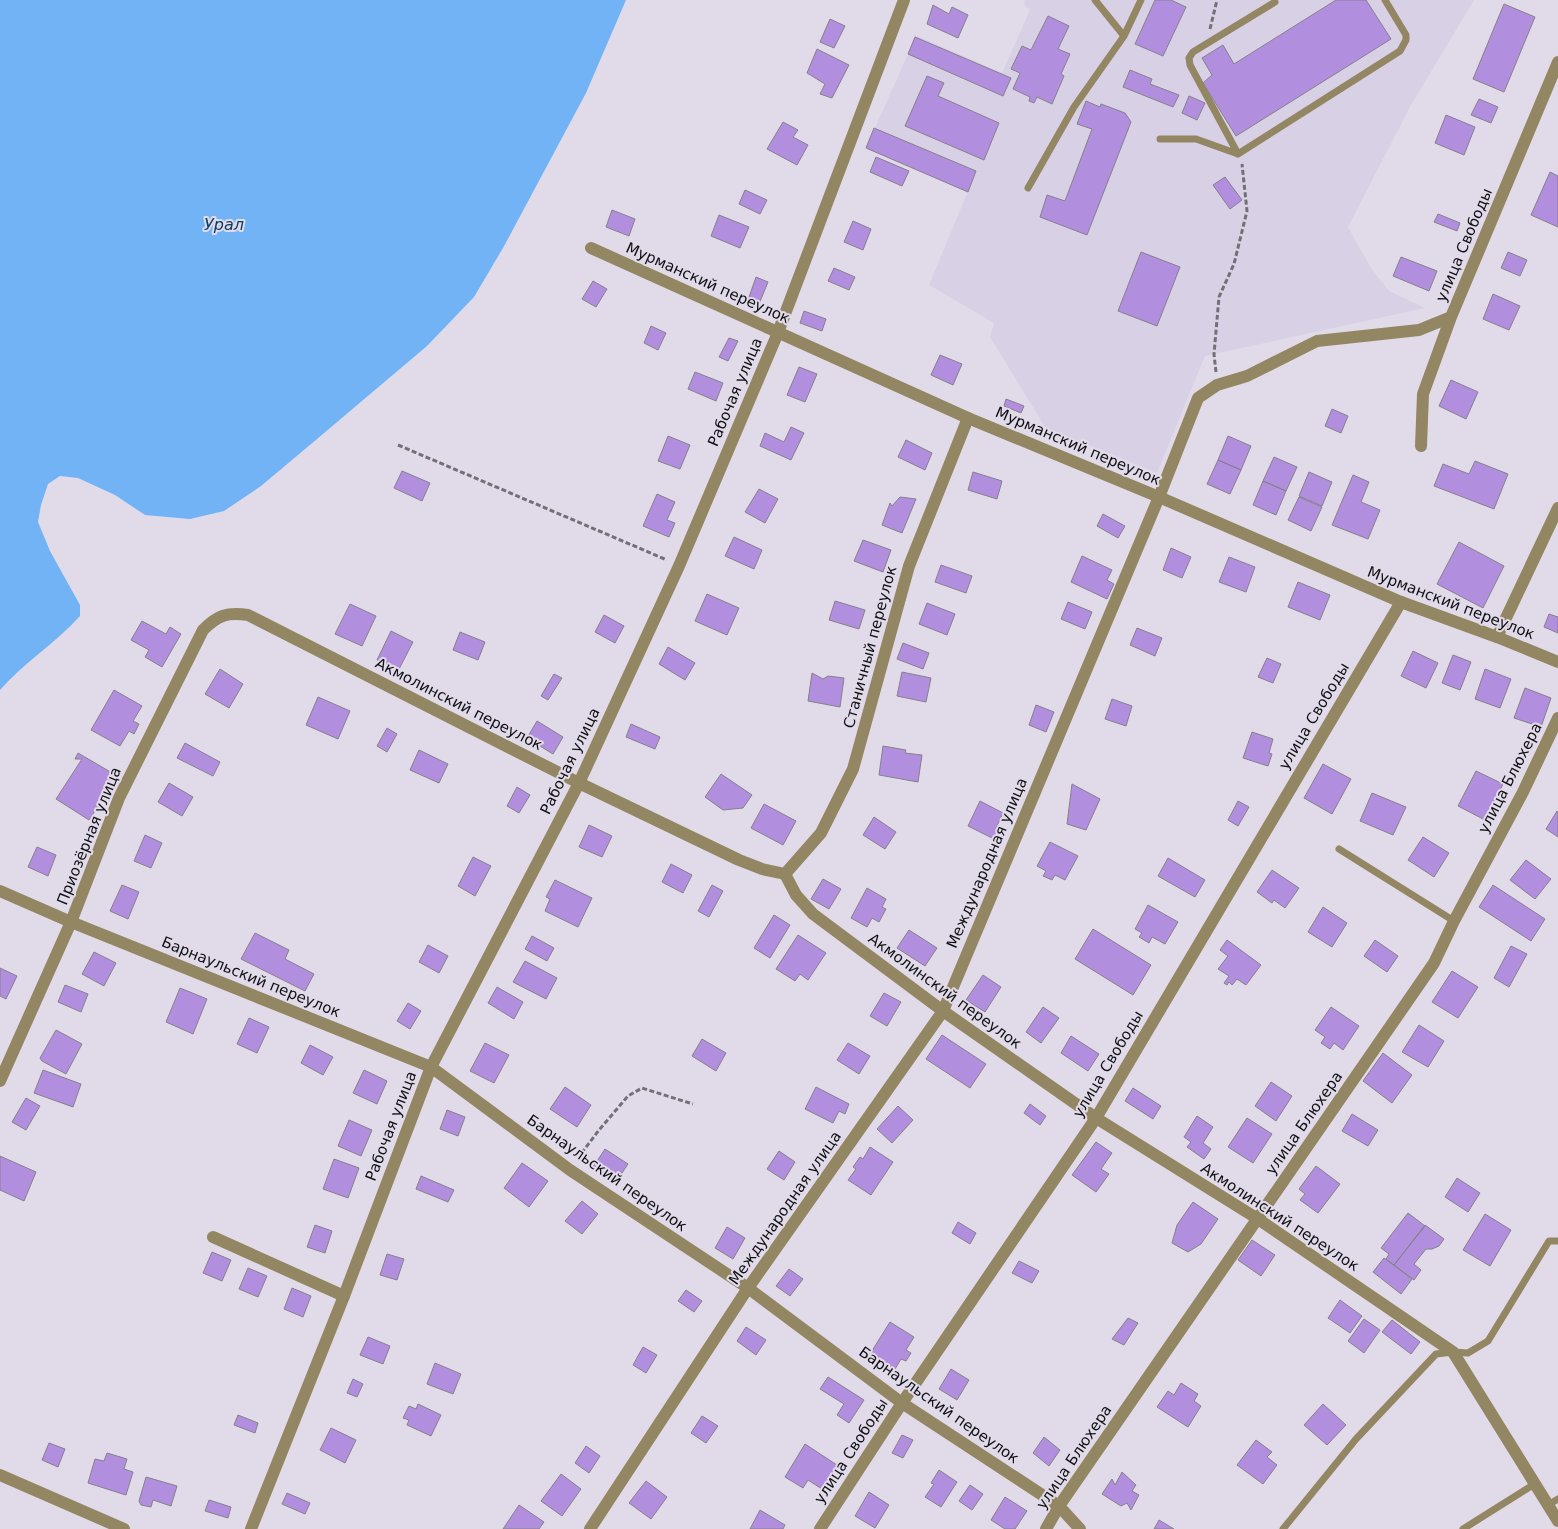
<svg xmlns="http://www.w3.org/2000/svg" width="1558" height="1529" font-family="'DejaVu Sans',sans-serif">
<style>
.built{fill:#d8d0e5}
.water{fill:#72b3f6}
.building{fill:#b28fde;stroke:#85808c}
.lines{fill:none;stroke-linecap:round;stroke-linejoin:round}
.path{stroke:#726f77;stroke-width:3;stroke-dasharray:5 2.5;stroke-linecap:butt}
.service{stroke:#938662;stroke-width:7}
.minor{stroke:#938662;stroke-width:12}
.tertiary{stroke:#938662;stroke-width:12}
.labels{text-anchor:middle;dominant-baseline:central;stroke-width:4;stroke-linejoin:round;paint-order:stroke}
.street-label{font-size:15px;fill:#0f0e12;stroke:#e1dbe9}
.water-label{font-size:16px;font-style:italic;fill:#0d3c67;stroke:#e1dbe9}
</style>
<rect width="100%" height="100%" fill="#e1dbe9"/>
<path class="built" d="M1025,0H1474L1411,105L1348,227L1371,268L1389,291L1425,308L1205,356L1157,473L1045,427L990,337L994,323L929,285L968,191L866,148L908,54L915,35L1002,73L1030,10L1024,4Z"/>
<path class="water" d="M0,0H626L586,93L503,248L474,297L427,346L317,439L261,486L224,511L190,519L145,515L115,495L78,478L60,476L48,484L41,505L38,522L50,551L80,605V616C56,643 24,662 0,690Z"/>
<path class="building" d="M1155,0H1171L1186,7L1163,56L1135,44Z
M1336,0H1366L1391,39L1236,136L1203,83L1212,75L1202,58L1223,45L1234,64Z
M1504,4L1535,17L1504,92L1473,79Z
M933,5L949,14L952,7L968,15L958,38L927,24Z
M1048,16L1069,26L1058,49L1070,54L1061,74L1064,76L1052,104L1037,97L1034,103L1029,101L1030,97L1013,89L1020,73L1011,69L1022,46L1031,50Z
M830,19L845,26L834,48L820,42Z
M915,37L1011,78L1003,96L908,54Z
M817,49L849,65L832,98L820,94L825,84L807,73Z
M1130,70L1152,79L1150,84L1179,95L1173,107L1123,87Z
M927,76L944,83L938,96L999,123L984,160L905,126Z
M1189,96L1205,103L1197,120L1182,113Z
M1479,99L1498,107L1491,123L1471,115Z
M1086,101L1100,107L1101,104L1125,113L1131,122L1087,235L1040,217L1047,195L1065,201L1092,129L1077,124Z
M1446,115L1475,127L1464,155L1435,143Z
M783,122L798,130L793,137L808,145L797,165L767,149Z
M874,128L976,171L968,192L866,148Z
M876,157L909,171L902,186L870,172Z
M1550,172L1558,176V227L1531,215Z
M1225,177L1242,200L1230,209L1213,185Z
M745,190L767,200L760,214L739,204Z
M612,210L635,219L629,236L606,227Z
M1438,214L1460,223L1457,231L1434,222Z
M719,215L749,227L740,248L711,236Z
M853,221L871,229L863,250L844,242Z
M1141,252L1180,267L1157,326L1118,311Z
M1508,252L1527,260L1520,276L1501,268Z
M1401,257L1437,271L1429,291L1393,276Z
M834,268L855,277L849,290L828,281Z
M756,277L768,282L759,304L748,300Z
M593,281L607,289L596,307L582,299Z
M1493,294L1520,306L1509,330L1483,319Z
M804,311L826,319L822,331L800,323Z
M651,326L666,333L658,350L644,343Z
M729,338L738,341L728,361L719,357Z
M940,355L962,364L953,385L931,375Z
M799,367L817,374L805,402L787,395Z
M695,372L723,383L716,401L688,389Z
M1451,380L1478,392L1466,419L1439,406Z
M1006,399L1024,406L1021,413L1004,406Z
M1332,409L1348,416L1341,433L1325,426Z
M791,427L804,433L791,460L760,446L765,433L784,442Z
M668,436L690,445L680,469L658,461Z
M1228,436L1251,446L1241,470L1218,460Z
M906,440L932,453L925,470L898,457Z
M1274,457L1297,467L1286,491L1263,481Z
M1218,460L1241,470L1230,494L1207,484Z
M1475,461L1508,474L1494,509L1434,486L1443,464L1469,474Z
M402,471L430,483L422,501L394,488Z
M973,472L1002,481L997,499L968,490Z
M1309,472L1332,482L1322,506L1299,496Z
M1353,475L1369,482L1361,502L1380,510L1368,539L1332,525Z
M1263,481L1286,491L1276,515L1253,505Z
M759,489L778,499L765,523L745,512Z
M657,494L675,502L667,520L675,523L669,537L643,526Z
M900,497L916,499L902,533L882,525L890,503L892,506Z
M1299,497L1322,507L1311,531L1288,520Z
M1103,514L1125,526L1118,538L1097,526Z
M734,537L762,550L754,569L725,556Z
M863,540L891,550L883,572L854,561Z
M1459,542L1504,566L1483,608L1437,584Z
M1171,548L1191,557L1182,578L1163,570Z
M1082,556L1112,570L1107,580L1114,584L1107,599L1071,582Z
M1229,557L1255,567L1246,592L1219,582Z
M941,565L972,576L966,593L935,582Z
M1298,582L1330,595L1320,620L1288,607Z
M707,594L739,608L727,635L695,621Z
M835,601L865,610L859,629L829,620Z
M1068,602L1092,612L1085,629L1061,619Z
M927,603L955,614L947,635L919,624Z
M350,604L376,616L362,646L335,634Z
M1549,614L1558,617V633L1544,627Z
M604,615L624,626L615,643L595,632Z
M142,621L166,634L170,627L181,634L162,667L145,657L149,650L131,640Z
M1137,628L1162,638L1155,656L1130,645Z
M391,631L413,642L398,671L377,660Z
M460,632L485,642L478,660L453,650Z
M903,643L929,653L923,669L897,659Z
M668,647L695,663L685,680L659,664Z
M1413,651L1438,663L1426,688L1401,676Z
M1453,655L1471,662L1460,690L1442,683Z
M1267,658L1281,664L1273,683L1258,677Z
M220,669L243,684L229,708L205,694Z
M1485,669L1511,679L1500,708L1475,699Z
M902,672L931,678L926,702L897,696Z
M812,673L823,679L828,676L844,678L840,707L808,701Z
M554,674L562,678L548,700L541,696Z
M1525,688L1551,698L1541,727L1514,718Z
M114,690L142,706L133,721L139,724L134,734L129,731L120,746L91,730Z
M318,697L350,711L338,739L306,725Z
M1112,699L1132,706L1126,726L1105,719Z
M1036,705L1054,712L1046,732L1029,725Z
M537,721L563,737L553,754L527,738Z
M631,724L660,737L655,749L626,737Z
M387,728L397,734L387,752L377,746Z
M1252,732L1273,739L1269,753L1272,754L1268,766L1243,758Z
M185,743L220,762L213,776L177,758Z
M883,746L906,750L905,753L922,755L918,782L879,775Z
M419,750L448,764L439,783L410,770Z
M78,753L114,774L107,787L109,790L89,820L56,799L82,759H75Z
M1323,764L1351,779L1332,814L1304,798Z
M1476,771L1503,784L1485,820L1458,806Z
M721,774L752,795L743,808L723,810L705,797Z
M169,783L193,797L182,816L158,802Z
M1072,784L1100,799L1086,830L1067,824Z
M517,787L530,795L519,813L507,806Z
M1372,793L1406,807L1393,835L1360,821Z
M980,801L1003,813L996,828L1003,832L998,841L968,826Z
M1238,801L1249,807L1238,826L1228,820Z
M764,804L796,821L783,845L751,828Z
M1557,811L1558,812V837L1546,829Z
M874,817L896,832L885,849L863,835Z
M589,825L612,836L602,857L579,847Z
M145,835L162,843L151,868L134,861Z
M1423,837L1449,853L1434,877L1408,860Z
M1050,842L1078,856L1065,880L1055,875L1052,880L1043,876L1046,871L1037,866Z
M37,847L56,855L48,876L28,867Z
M473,857L491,866L475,896L458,886Z
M1168,858L1205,880L1195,897L1158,876Z
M1526,860L1551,879L1535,899L1510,880Z
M671,864L692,875L683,893L662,882Z
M1272,870L1299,888L1285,908L1274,900L1272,903L1257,892Z
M823,879L841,889L829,909L811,899Z
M555,880L592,898L578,927L545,911L550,899L546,897Z
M122,885L139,892L128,919L110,911Z
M712,885L723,891L709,917L698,911Z
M1493,885L1545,919L1531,941L1479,907Z
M867,888L886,899L882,907L886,909L879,922L872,918L867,927L851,918Z
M1148,905L1178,922L1165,944L1152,937L1149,943L1139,937L1142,933L1135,929Z
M1323,907L1347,923L1332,947L1308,932Z
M774,915L790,925L770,958L754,948Z
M1093,929L1151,965L1133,995L1075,959Z
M909,930L937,948L925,966L897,948Z
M255,933L289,950L285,959L314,974L305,991L241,959Z
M798,935L826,953L808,980L800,974L795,981L776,969Z
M532,936L554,948L547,961L525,949Z
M1227,940L1261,965L1246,985L1237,979L1232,985L1229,982L1227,985L1224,983L1229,976L1218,969L1228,956L1220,950Z
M1375,940L1398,956L1387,972L1364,956Z
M428,945L448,956L439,973L419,962Z
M1511,946L1527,954L1509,987L1494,978Z
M94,952L116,963L104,986L82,974Z
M525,961L557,978L546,999L513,982Z
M0,968L17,976L6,999L0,996Z
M1452,971L1478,987L1458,1018L1432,1002Z
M983,975L1001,987L985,1012L966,1000Z
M65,985L88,994L81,1012L58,1002Z
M497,987L523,1002L514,1019L488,1003Z
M180,988L207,999L193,1034L166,1022Z
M884,993L901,1002L887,1026L870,1016Z
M408,1003L421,1011L410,1029L397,1021Z
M1043,1007L1059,1018L1041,1043L1026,1032Z
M1331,1007L1359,1026L1343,1050L1334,1043L1330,1049L1321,1043L1325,1037L1315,1030Z
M249,1018L269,1027L257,1053L237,1044Z
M1419,1025L1444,1041L1428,1067L1402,1052Z
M56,1030L82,1044L66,1074L42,1061L40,1058Z
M942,1035L986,1064L970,1088L926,1059Z
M1071,1036L1099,1054L1088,1071L1061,1053Z
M702,1039L726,1053L716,1071L692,1056Z
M485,1043L509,1055L494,1083L470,1071Z
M848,1043L870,1056L859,1074L837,1060Z
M310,1045L333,1057L323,1075L301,1063Z
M1383,1053L1412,1075L1392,1103L1363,1081Z
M43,1070L81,1084L73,1107L34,1093Z
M364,1070L387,1081L377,1104L353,1093Z
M1271,1082L1292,1096L1276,1121L1255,1106Z
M565,1087L591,1105L577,1127L550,1109Z
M816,1087L849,1104L845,1114L839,1111L833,1123L805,1109Z
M1133,1088L1161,1106L1153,1119L1125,1101Z
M26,1098L40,1106L26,1130L12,1122Z
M1030,1104L1046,1116L1040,1125L1024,1113Z
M898,1106L913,1120L892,1143L877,1129Z
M447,1110L465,1117L458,1136L440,1129Z
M1352,1114L1378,1130L1368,1146L1342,1131Z
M1197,1116L1213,1127L1203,1143L1211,1149L1204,1159L1187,1147L1191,1142L1184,1137Z
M1247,1118L1272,1134L1253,1163L1228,1147Z
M349,1120L372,1130L361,1156L338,1146Z
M1096,1142L1112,1153L1101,1169L1109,1174L1096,1192L1072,1175Z
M870,1147L893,1162L871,1195L848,1180L856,1169L853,1167L860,1157L863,1159Z
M605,1149L628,1164L616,1182L593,1167Z
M779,1151L795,1162L784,1180L767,1169Z
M0,1156L36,1172L24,1201L0,1190Z
M334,1159L359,1168L348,1198L323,1189Z
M522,1163L548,1181L529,1207L504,1188Z
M1316,1166L1340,1184L1318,1213L1300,1200L1305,1194L1299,1189Z
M421,1176L454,1190L448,1202L416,1189Z
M1457,1178L1480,1193L1468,1212L1445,1197Z
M582,1201L598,1214L582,1234L565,1221Z
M1193,1202L1218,1219L1201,1244L1188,1252L1172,1243L1177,1225Z
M1408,1213L1425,1226L1394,1265L1386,1259L1389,1254L1381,1248Z
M1485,1214L1511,1230L1490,1266L1463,1250Z
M958,1222L976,1233L970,1244L952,1233Z
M315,1225L332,1231L325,1253L307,1247Z
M1425,1225L1444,1239L1439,1246L1432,1249H1426L1414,1264L1421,1270L1414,1280L1394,1265Z
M727,1227L745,1238L733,1259L715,1248Z
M1252,1240L1275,1255L1261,1276L1238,1260Z
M212,1252L231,1260L222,1281L203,1273Z
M387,1254L404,1259L397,1280L380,1275Z
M1384,1258L1412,1279L1401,1294L1373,1272Z
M1019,1261L1039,1271L1032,1283L1012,1273Z
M248,1268L267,1276L258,1297L239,1289Z
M789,1269L803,1279L790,1296L776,1286Z
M292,1288L311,1296L303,1317L284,1309Z
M686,1290L702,1301L694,1312L678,1301Z
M1340,1300L1362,1316L1350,1333L1328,1318Z
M1128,1318L1138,1323L1124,1345L1112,1339Z
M1364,1319L1380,1330L1364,1353L1348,1341Z
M1392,1320L1420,1342L1411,1354L1382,1332Z
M890,1322L914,1337L906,1350L911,1353L906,1361L901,1359L895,1369L870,1354Z
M746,1327L766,1340L756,1355L737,1341Z
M368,1337L390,1346L383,1364L360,1355Z
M643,1347L657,1355L646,1373L633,1365Z
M435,1363L461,1374L453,1394L427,1384Z
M951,1369L969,1380L957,1400L939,1389Z
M828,1377L864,1400L849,1423L837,1415L844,1404L820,1389Z
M353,1379L363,1384L357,1397L347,1393Z
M1181,1383L1198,1394L1194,1401L1201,1406L1188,1427L1157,1407L1168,1391L1174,1395Z
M418,1404L441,1415L431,1436L407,1425L409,1420L403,1418L409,1406L416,1409Z
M1323,1404L1346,1425L1327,1445L1304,1425Z
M238,1415L258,1423L255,1433L234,1425Z
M702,1416L718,1426L706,1443L691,1433Z
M331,1428L356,1440L345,1463L320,1450Z
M902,1435L913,1440L903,1458L892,1453Z
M1044,1437L1060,1450L1049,1466L1033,1453Z
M1256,1440L1272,1452L1267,1457L1277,1465L1263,1484L1237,1465Z
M49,1443L65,1449L58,1467L42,1460Z
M805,1444L837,1465L822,1489L808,1480L803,1488L785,1477Z
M586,1446L600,1456L589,1473L575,1463Z
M107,1453L127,1459L124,1469L133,1472L126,1495L88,1483L95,1459L104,1461Z
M939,1470L957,1482L941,1507L925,1497L934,1484L931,1483Z
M1122,1472L1136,1485L1132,1491L1139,1495L1131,1510L1127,1503L1121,1506L1102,1494L1112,1479L1115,1485Z
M561,1474L581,1489L562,1516L541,1501Z
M146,1477L177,1486L171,1506L153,1500L151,1507L141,1505L139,1501Z
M646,1481L667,1497L651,1519L629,1503Z
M970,1485L983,1494L972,1510L959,1501Z
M869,1492L889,1505L875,1528L855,1516Z
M287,1493L310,1503L305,1514L282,1504Z
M1005,1497L1027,1511L1015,1529H1005L991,1520Z
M209,1500L231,1507L228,1518L205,1511Z
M519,1505L544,1522L539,1529H503Z
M760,1510L785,1525L783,1529H750Z
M1159,1520L1174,1529H1154Z"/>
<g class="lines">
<path class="path" d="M1210,29L1217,0
M1216,372L1214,354L1219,297L1234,264L1247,211L1242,164
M398,445L667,560
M577,1159L599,1130L628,1096L642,1088L693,1104"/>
<path class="service" d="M1095,0L1124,36
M1160,139H1196L1238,154L1400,51L1406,40V35L1385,0
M1238,154L1190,65L1189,58L1193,52L1275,2
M1028,188L1074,107L1124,36L1141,0
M1339,849L1454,921
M1548,1505L1558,1499
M1283,1529L1356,1439L1436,1354L1453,1352L1468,1353L1488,1341L1549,1241H1558
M1463,1529L1536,1483"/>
<path class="minor" d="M591,248L968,418
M1421,446L1423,394L1451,317L1558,62
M1497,637L1558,508
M785,874L796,895L813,914L943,1011L1096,1118L1258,1219L1453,1352L1558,1521
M0,891L71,922L431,1067L570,1170L748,1288L902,1403L1059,1506L1080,1529
M0,1081L71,922L119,798L203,630C218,615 227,612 248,615L579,783L679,566L777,335L904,0
M213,1237L344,1296
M590,1529L748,1288L943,1011L1159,497L1198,398L1217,385L1247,376L1317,341L1419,330L1451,317
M820,1529L902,1403L1096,1118L1401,602
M1046,1529L1059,1506L1434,963L1454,921L1523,792L1558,718"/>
<path class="tertiary" d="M0,1475L124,1529
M251,1529L344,1296L431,1067L579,783L739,860L762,869L785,874L821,833L853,769L909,566L968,418L1159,497L1401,602L1497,637L1558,662"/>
</g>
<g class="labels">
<g class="street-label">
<text transform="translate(1464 245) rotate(-67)">улица Свободы</text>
<text transform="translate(708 283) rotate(24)">Мурманский переулок</text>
<text transform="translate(735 392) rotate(-67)">Рабочая улица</text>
<text transform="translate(1078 446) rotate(23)">Мурманский переулок</text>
<text transform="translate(1451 603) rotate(21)">Мурманский переулок</text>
<text transform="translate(870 647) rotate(-75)">Станичный переулок</text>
<text transform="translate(459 704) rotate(27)">Акмолинский переулок</text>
<text transform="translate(1314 716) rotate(-59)">улица Свободы</text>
<text transform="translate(570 761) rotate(-64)">Рабочая улица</text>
<text transform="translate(1510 778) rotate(-63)">улица Блюхера</text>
<text transform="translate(89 836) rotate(-68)">Приозёрная улица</text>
<text transform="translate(987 863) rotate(-67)">Международная улица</text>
<text transform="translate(251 977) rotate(22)">Барнаульский переулок</text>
<text transform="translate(945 991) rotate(36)">Акмолинский переулок</text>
<text transform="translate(1108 1064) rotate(-59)">улица Свободы</text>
<text transform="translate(1304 1123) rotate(-55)">улица Блюхера</text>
<text transform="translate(391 1126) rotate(-69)">Рабочая улица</text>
<text transform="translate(607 1173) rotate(35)">Барнаульский переулок</text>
<text transform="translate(785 1208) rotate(-55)">Международная улица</text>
<text transform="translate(1280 1217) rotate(33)">Акмолинский переулок</text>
<text transform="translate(939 1405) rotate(35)">Барнаульский переулок</text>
<text transform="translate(851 1451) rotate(-57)">улица Свободы</text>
<text transform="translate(1074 1457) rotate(-56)">улица Блюхера</text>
</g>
<g class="water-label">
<text x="224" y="224">Урал</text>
</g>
</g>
</svg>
